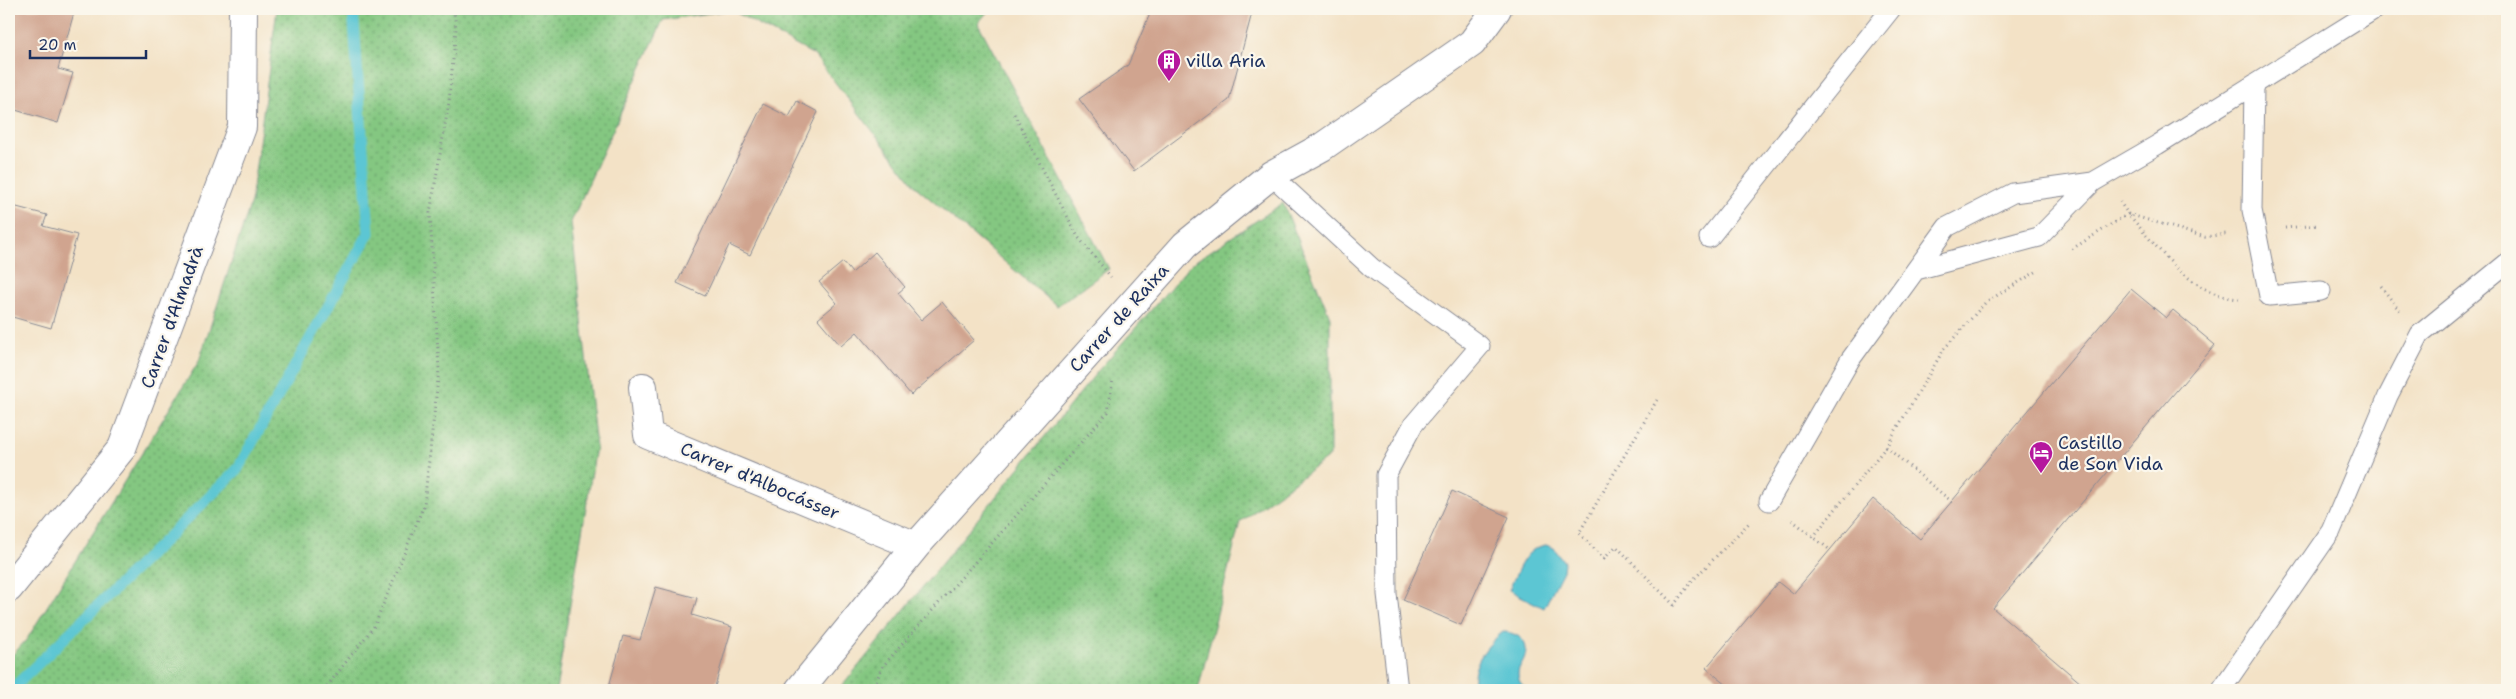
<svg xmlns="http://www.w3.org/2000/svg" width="2516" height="699" font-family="'Shantell Sans',sans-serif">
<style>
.grass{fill:url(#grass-dots);stroke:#507b70}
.water{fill:#5bc6d3;stroke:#3b7a98}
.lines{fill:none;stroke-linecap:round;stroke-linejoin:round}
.stream{stroke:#5bc6d3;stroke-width:11}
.building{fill:#d0a48f}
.lane-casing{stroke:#878892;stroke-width:21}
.street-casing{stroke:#878892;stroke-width:30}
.path{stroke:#878892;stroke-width:3;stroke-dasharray:1 4;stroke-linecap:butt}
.lane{stroke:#fff;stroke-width:19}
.street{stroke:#fff;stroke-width:28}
.labels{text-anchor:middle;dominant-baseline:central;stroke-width:4.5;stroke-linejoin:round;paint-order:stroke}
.poi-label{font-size:18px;fill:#1b2f5e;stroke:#fbf7ec;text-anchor:start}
.street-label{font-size:18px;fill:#1b2f5e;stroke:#fbf7ec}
</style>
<defs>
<pattern id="grass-dots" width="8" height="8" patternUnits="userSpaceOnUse" patternTransform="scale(1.25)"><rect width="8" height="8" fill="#84c781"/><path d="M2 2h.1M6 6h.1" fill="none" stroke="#6ba26d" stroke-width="1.8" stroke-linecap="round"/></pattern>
</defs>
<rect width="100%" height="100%" fill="#fbf7ec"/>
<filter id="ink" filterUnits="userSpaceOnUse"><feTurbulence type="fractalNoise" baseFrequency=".02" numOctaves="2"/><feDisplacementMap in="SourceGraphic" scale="10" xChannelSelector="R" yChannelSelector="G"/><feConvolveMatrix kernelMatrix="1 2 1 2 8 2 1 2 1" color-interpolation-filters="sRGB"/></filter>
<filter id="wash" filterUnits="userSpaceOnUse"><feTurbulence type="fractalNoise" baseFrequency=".0096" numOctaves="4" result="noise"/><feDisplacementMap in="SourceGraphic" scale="20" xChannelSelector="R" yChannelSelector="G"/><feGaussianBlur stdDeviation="1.12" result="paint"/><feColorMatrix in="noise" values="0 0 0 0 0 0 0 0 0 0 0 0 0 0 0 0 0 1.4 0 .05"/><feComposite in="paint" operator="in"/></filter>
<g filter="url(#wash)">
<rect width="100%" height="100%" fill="#f3e2c6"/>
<path class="grass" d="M277,9H990L978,23L1109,269L1057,306L916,187L814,55L731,10L663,20L571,222L596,447L556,690H9V659L27,639L199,361L251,202Z
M1283,203L1330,317V456L1240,522L1198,690H839L1097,372L1191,264Z"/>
<path class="water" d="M1546,545L1554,548L1564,562L1563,571L1544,608L1509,590C1518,571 1524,548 1546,545Z
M1503,632C1516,632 1530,641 1525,656C1523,663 1518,667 1518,674C1518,682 1523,686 1528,690H1475C1469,667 1486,645 1503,632Z"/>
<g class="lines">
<path class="stream" d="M11,690L237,470L369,233L353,9"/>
</g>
<g id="blocks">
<path class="building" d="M9,9H75L58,69L73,73L58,123L9,108Z
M1152,9H1253L1229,100L1134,171L1079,99L1128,65Z
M797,101L818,112L750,255L729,245L705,296L677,283L763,104L789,117Z
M9,205L47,215L43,226L77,235L51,328L9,316Z
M875,252L905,287L898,293L921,320L942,302L974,340L911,395L857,332L841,346L818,319L837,303L819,282L843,262L852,273Z
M2131,289L2166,318L2173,310L2215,345L1993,608L2089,690H1733L1706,668L1778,582L1793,594L1873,499L1920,539Z
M1452,491L1509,517L1461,625L1403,600Z
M656,587L697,598L692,615L732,627L714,690H608L623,636L640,640Z"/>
</g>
</g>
<g filter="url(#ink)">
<use href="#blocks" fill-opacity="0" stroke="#878892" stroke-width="1"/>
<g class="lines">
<g class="lane-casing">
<path id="lane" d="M2254,86L2252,210L2269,296L2321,291
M1271,175L1372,268L1480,346L1413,425L1386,475L1387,594L1398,690
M1709,238L1891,9
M1916,270L2039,237L2093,182L2157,145L2375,9
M1769,501L1850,360L1947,227L2013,193L2093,182
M2221,690L2331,531L2388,396L2420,334L2507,263"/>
</g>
<g class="street-casing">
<path id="street" d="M643,387L648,435L916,546
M9,588L122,448L242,127L243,9
M799,690L916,546L1185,245L1271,175L1322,147L1472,43L1497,9"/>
</g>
<path class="path" d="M1014,114L1078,237L1111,277
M2128,214L2205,237L2226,234
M2130,216C2159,249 2191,295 2239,299
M2285,228L2319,225
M2072,249L2128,214L2120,202
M2381,286L2401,313
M1657,400L1579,533L1604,559L1616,546L1674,605L1692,581L1749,523
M1886,447L1952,502
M1792,520L1830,550
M1813,537L1886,447L1944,349L1986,302L2039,270
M324,690L375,625L424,505L439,370L430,213L449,102L456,29L454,9
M872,690L883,666L1108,412L1113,379"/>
<use href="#lane" class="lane"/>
<use href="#street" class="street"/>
</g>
</g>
<defs>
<g id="building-pin" transform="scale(1.25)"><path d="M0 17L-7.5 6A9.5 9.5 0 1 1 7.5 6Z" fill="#b5179e" stroke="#fbf7ec"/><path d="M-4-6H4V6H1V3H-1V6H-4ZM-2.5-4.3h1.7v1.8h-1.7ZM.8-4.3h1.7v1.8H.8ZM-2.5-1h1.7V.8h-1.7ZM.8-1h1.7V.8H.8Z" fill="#fff"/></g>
<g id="hotel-pin" transform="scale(1.25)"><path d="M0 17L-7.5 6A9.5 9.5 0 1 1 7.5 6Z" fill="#b5179e" stroke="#fbf7ec"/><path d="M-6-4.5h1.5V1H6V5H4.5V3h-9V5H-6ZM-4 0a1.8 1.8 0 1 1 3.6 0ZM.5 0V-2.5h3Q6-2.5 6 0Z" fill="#fff"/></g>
</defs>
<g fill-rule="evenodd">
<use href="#building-pin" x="1169" y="61"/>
<use href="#hotel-pin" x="2041" y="453"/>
</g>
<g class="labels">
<g class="poi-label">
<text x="1186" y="61">villa Aria</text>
<text x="2058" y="443">Castillo<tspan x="2058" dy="21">de Son Vida</tspan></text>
</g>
<g class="street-label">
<text transform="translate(172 317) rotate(-70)">Carrer d'Almadrà</text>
<text transform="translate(1119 318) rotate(-48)">Carrer de Raixa</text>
<text transform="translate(760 481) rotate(23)">Carrer d'Albocásser</text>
</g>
</g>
<rect width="2516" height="699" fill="none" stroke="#fbf7ec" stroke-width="30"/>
<path d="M30 50v8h116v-8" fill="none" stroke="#1b2f5e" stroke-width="2.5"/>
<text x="38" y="50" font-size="15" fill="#1b2f5e" stroke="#fbf7ec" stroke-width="4" paint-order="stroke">20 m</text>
</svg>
